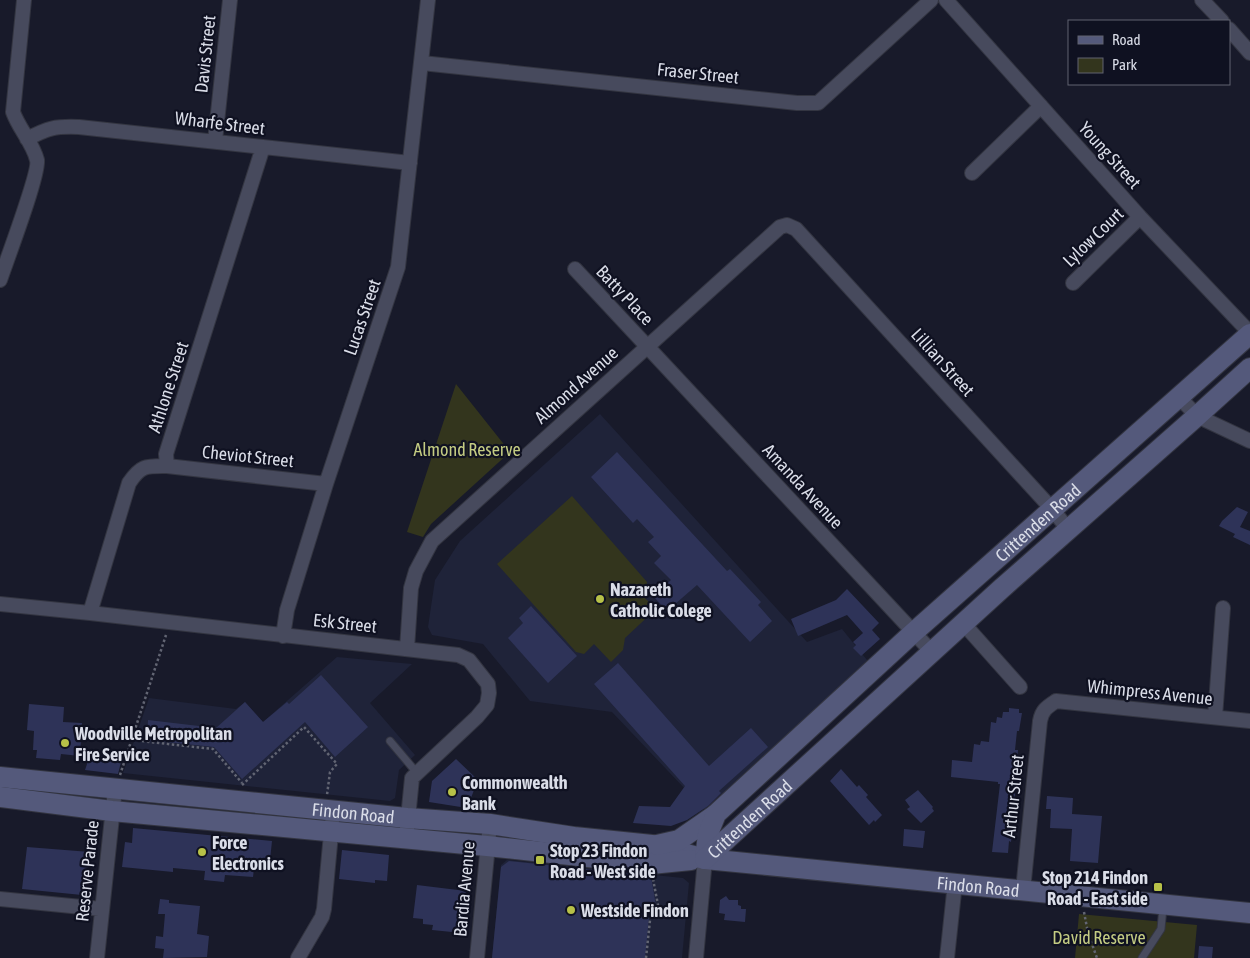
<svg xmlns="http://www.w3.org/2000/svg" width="1250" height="958" font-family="'Asap Condensed',sans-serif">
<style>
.built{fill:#1f2339}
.green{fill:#33351d}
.building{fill:#2e3358}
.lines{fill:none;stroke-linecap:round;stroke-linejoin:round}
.service-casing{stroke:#333541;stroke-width:9}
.minor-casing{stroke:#333541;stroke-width:16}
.secondary-casing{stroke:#333541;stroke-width:22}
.path{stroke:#626573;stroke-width:2.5;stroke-dasharray:2.5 2.5;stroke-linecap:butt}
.service{stroke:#474a5d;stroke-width:7}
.minor{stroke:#474a5d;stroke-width:14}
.secondary{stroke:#54597b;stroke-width:20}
.poi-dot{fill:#b7c148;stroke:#0f1121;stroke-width:2}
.labels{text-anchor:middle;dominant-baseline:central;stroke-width:4.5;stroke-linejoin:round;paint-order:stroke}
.street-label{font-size:18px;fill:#dadde8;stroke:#0f1121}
.park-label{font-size:18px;fill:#c4cc83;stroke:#0f1121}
.poi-label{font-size:18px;font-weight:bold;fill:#dadde8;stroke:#0f1121;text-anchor:start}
</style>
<rect width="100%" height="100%" fill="#181a2a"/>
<path class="built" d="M600,414L807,642L842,629L871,665L705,810L612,712L530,701L483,644L432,635L428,627L435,580L460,541Z
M337,657L412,664L370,703L415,755L399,770L395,798L390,801L123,773L149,698L236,709L245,702L263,722Z
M507,860L683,878L689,883L682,958H492L501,865Z"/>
<path class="green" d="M456,384L510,452L431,524L423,537L407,532Z
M572,496L647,582L645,598L656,609L625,638L623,650L611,662L594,644L584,654L576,652L497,564Z
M1079,914L1197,925L1194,958H1075Z"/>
<path class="building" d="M617,452L727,571L730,569L761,602L758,605L772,621L750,642L697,585L667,611L653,596L671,580L654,563L661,556L648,542L654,537L637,519L633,523L591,477Z
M1237,507L1248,512L1240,527L1250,531V545L1233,537L1235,534L1219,526L1222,521Z
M847,589L879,623L872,630L880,639L861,656L853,648L856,645L853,642L863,633L847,615L798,636L791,619L836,600Z
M531,606L577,656L548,683L508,638L523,623L519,618Z
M618,663L709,766L751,728L768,747L719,791L721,793L708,806L687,820L671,826L633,823L639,806L670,807L685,786L594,684Z
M321,675L368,727L335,757L305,722L242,779L214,747L147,740L148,720L216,728L245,702L263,722L287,702L289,704Z
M29,704L64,707L63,722L82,723L80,756L61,754L60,760L36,758L37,750H33L34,731L27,730Z
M1009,708L1019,709V713H1022L1019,731H1017L1015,750H1018L1017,762L1014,761L1011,784L1016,785L1011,832H1012L1011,842L1009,841L1008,853L992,852L1000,784H998V782L951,777L952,760L972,762L974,744L980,745L981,741L989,742L991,722L996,723L997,717L1002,718L1003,712H1009Z
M90,755L122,758L118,774L85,770Z
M456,759L478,780L467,808L429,802L432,781Z
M841,769L857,787L859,785L868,795L866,797L882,815L875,822L874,820L869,825L830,781Z
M918,790L933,807L932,808L934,811L921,823L907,809L910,807L905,800Z
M1047,796L1073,798L1072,814L1102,816L1098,863L1070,861L1072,829L1050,828L1051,809H1046Z
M133,828L272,841L269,870L254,869L253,877L225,875L224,882L204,880L205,871L173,868V872L122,867L125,842L132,843Z
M904,829L925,831L923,848L903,846Z
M27,847L90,852L86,890L82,895L22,889Z
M342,850L389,855L387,881L375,880V883L339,879Z
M509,861L651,876L656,906L650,907L645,958H492L501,867Z
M417,885L466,891L462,933L432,930L433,925L423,924V919L413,918Z
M726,896L729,900H738V905L741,906V909H746L745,922L724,920L725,914L719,913L720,900Z
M160,899L169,900V903L200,906L197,934L209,936L207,957L163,958L164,949L155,948L156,936L163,937L165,914H158Z
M1199,946L1213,947L1212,958H1198Z"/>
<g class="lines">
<g class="service-casing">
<path id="service" d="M390,741L417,773
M1142,958L1161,929L1163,907"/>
</g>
<g class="minor-casing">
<path id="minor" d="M946,0L1140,217L1250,333
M1202,0L1222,21
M1229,29L1250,53
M422,63L797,103H818L931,0
M27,139C48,128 55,126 79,127L410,163
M215,141L230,0
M972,173L1041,106
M575,269L932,652
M0,280C6,262 40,172 37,160C33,143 19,129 13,112L24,0
M1073,283L1140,217
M1179,397L1197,416L1250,441
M167,466L326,484
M0,604L90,613L458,655L469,660L488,684L489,693L487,705L477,717L412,778L406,838
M90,613L129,483C141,465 146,466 167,466L166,454L263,147
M963,623L1020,687
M283,636L287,610L326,484L398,267L428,0
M407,649L411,588L416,571L432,541L780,227L787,225L796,229L1052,509L1068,529
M1215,717L1223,608
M1023,890L1040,721C1042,710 1047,707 1056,701L1250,721
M0,899L102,909
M97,958L115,789
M298,958L322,917L324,909L332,823
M477,958L490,824
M696,958L705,859
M947,958L955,883"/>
</g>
<g class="secondary-casing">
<g id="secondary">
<path id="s1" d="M0,777L407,818L490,824L574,837L652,845L705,859L726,861L1250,913"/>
<path d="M0,797L112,811L487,846L651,864L691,860"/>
<path d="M657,845L679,840L715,815"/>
<path id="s2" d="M705,859L708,834L716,814L914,632L1250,334"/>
<path id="s3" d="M705,859L1001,589L1197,416L1250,368"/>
</g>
</g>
<path class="path" d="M132,740L213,749L242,783
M120,775L166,635
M242,785L304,727L337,764L330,772L327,795
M653,879L659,910
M646,912L671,908
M1084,912L1088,933L1097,958
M646,958L651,911"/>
<use href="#service" class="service"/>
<use href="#minor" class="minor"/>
<use href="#secondary" class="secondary"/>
</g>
<g class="poi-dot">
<circle cx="600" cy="599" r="5"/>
<circle cx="65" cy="743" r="5"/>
<circle cx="452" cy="792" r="5"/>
<circle cx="202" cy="852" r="5"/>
<rect x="535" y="855" width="10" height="10" rx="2.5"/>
<rect x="1153" y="882" width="10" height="10" rx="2.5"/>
<circle cx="571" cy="910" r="5"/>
</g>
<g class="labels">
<g class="street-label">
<text transform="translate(205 54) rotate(-84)">Davis Street</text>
<text transform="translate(698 73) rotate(6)">Fraser Street</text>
<text transform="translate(220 123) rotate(7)">Wharfe Street</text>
<text transform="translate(1110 155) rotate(48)">Young Street</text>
<text transform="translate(1093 237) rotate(-44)">Lylow Court</text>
<text transform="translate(625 295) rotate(47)">Batty Place</text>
<text transform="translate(362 317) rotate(-71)">Lucas Street</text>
<text transform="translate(943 362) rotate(48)">Lillian Street</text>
<text transform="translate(576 385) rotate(-42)">Almond Avenue</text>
<text transform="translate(168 387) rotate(-72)">Athlone Street</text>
<text transform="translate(248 456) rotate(6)">Cheviot Street</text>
<text transform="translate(803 486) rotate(47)">Amanda Avenue</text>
<text stroke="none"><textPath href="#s2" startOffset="481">Crittenden Road</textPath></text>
<text transform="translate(345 623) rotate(6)">Esk Street</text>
<text transform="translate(1150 692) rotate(6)">Whimpress Avenue</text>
<text transform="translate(1013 796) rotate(-84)">Arthur Street</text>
<text stroke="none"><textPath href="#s1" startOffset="355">Findon Road</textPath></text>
<text stroke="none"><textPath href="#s3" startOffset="60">Crittenden Road</textPath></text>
<text transform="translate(87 871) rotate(-84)">Reserve Parade</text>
<text stroke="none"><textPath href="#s1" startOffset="985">Findon Road</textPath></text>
<text transform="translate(464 889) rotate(-85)">Bardia Avenue</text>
</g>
<g class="park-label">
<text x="467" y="449">Almond Reserve</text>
<text x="1099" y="937">David Reserve</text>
</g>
<g class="poi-label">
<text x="610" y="589">Nazareth<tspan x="610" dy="21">Catholic Colege</tspan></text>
<text x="75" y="733">Woodville Metropolitan<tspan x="75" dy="21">Fire Service</tspan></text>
<text x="462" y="782">Commonwealth<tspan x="462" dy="21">Bank</tspan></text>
<text x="212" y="842">Force<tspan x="212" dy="21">Electronics</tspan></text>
<text x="550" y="850">Stop 23 Findon<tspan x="550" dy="21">Road - West side</tspan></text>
<text x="1148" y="877" text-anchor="end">Stop 214 Findon<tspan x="1148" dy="21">Road - East side</tspan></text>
<text x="581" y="910">Westside Findon</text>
</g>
</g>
<rect x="1068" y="20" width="162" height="65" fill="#0f1121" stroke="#606371"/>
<rect x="1078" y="36" width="25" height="8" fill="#54597b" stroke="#606371"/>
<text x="1112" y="45" font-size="15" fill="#dadde8">Road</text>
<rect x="1078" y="58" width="25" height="15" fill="#33351d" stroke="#606371"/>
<text x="1112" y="70" font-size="15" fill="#dadde8">Park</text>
</svg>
